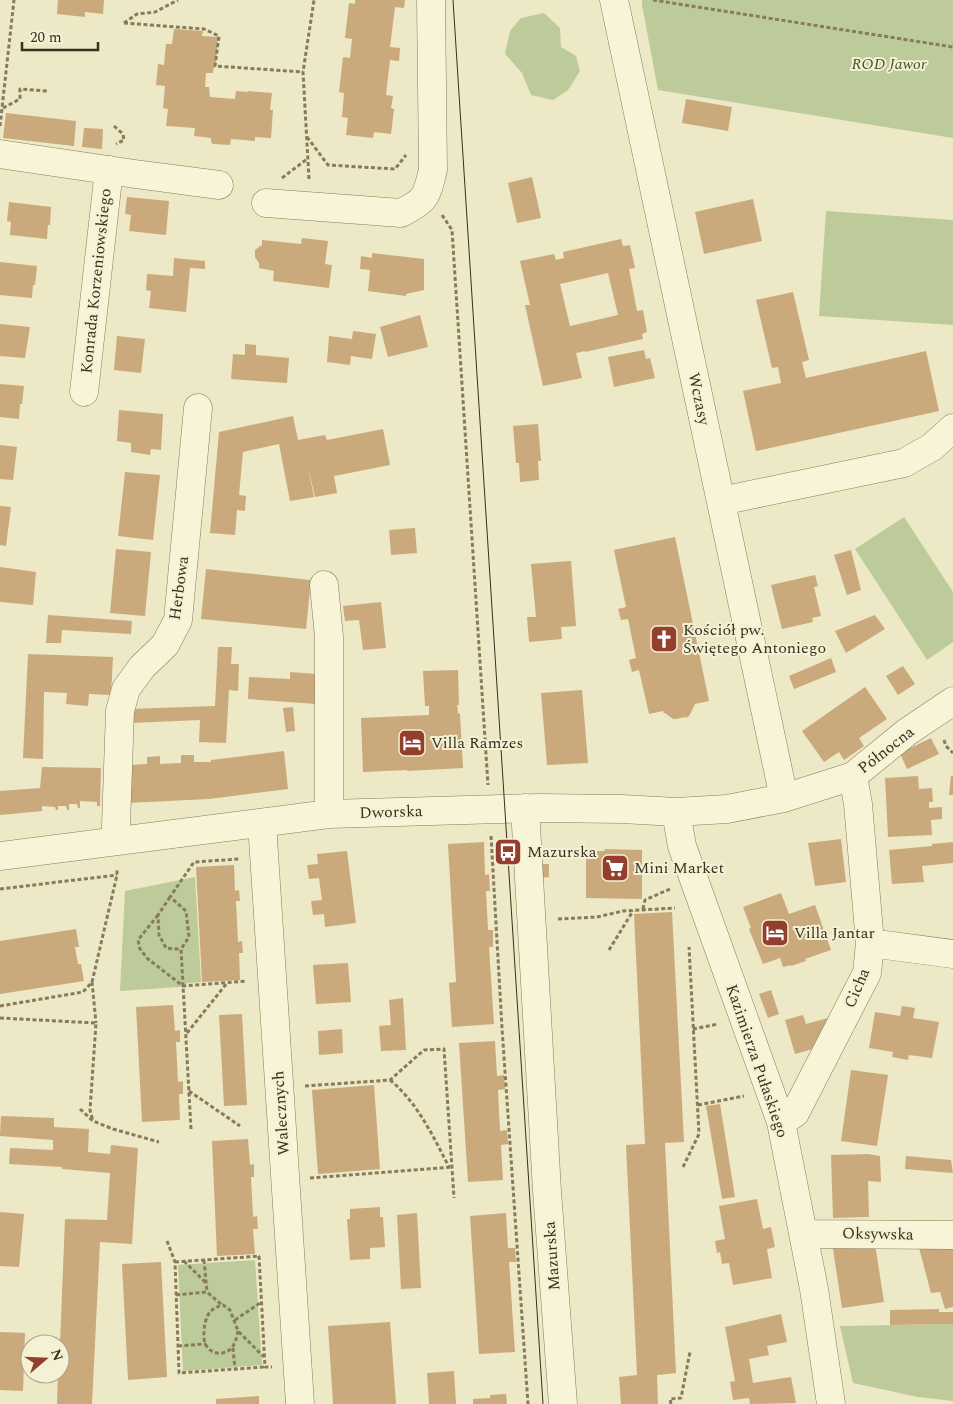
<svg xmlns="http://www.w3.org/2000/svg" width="953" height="1404" font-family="Spectral,serif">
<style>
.green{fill:#bccb99}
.building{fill:#caaa7c;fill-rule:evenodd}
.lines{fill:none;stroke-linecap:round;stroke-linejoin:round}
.minor-casing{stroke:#877b5b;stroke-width:29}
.path{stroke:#877b5b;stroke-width:3;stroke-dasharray:4 2.5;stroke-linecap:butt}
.minor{stroke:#f8f4d8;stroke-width:28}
.tram{stroke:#382f1f;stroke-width:1}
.labels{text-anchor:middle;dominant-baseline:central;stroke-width:4;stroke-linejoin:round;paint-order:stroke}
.park-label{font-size:16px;font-style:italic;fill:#405326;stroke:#f4f1d4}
.street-label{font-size:16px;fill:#382f1f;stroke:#f4f1d4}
.poi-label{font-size:16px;fill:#382f1f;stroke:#f4f1d4;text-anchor:start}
</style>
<rect width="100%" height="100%" fill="#ede8c5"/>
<path class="green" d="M642,0H953V138L658,90L642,5Z
M544,13L560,28L561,47L576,56L580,71L568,90L553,100L531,95L522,73L505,54L510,31L521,18Z
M826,211L953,220V325L819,316Z
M904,517L953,592V642L927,660L855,549Z
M195,877L201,982L188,983L180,987L120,991L125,891Z
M255,1260L262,1365L183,1371L178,1265Z
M953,1324V1401L918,1397L853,1383L840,1326Z"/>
<path class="building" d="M58,0H104L103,14L85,12V17L57,14Z
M355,0H405L404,8L395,7L390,47L400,48L399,61L390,60L386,95L393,96L391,108L394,109L391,134L374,132L373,138L346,135L348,118L342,117L344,93L339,92L343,57L350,58L352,39L345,38L349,3L355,4Z
M174,29L203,31L202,36L218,37L216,62H214L213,73H206L205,87H209L210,97L235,99L236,91L247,92L248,91L272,93L270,110H273L271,138L255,137V141L231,139L230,145L213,144L211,142V138L194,136L195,128L166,126L168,109L163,108L165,86L156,85L158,64L164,65L166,44H172Z
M686,99L732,107L728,131L682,123Z
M6,113L76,121L74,146L3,138Z
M84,128L103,129L102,149L82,147Z
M532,177L541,218L517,223L508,183Z
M127,197L169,201L166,235L129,231L131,215L125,214Z
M753,199L762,241L704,254L695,212Z
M9,202L51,207L50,225H48L47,239L10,235L11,222L7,221Z
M302,238L328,241L325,264L332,265L329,288L273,281L274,271L259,268V263L255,257V250L262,245V240L301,244Z
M621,239L623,246L630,245L635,268L629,269L637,311L643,310L647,332L642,334L643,339L585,352V351L576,353L582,378L543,386L525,305H530L520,261L554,254L556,260L564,258L563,252ZM608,273L618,315L570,326L560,284Z
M372,253L424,259V290L406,294V296L368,291L370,270L360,269L361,256L372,258Z
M174,258L205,261V269L190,268L186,312L149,308L151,291L146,290L147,274L173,276Z
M0,262L37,266L35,285H33L32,298L0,295Z
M793,292L809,360L802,362L806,378L926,351L939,411L756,451L743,391L781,383L778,367L772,368L756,300Z
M420,315L428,347L388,357L380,327Z
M0,324L30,327L25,358L0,356Z
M353,331L376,334L372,359L351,356L350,365L327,362L329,336L352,339Z
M117,336L145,339L141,373L114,370Z
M245,344L256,345V355L289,358L287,383L231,379L233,354L245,355Z
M644,350L646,359L650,358L655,378L614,387L608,357Z
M0,384L24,386L22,404H20L19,419L0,417Z
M119,410L163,414L161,450L151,449L150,455L131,452V443L117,441Z
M293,416L298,440L325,435L327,440L383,429L390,465L334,476L337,493L315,497L308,467L314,497L290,501L279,444L243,452L239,495L246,496L245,511L237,510L235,535L210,533L219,432Z
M538,424L541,461H538L539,480L520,482L519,463H516L513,426Z
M0,445L17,447L13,480L0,479Z
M125,472L160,475L153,540L118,536Z
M0,506L11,507L6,546L0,545Z
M415,528L417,553L391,555L389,530Z
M675,537L709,701L695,704L689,716L686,718L685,717L676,719H673L665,713H664L663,711L649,714L639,670L632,672L629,660L636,658L628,619L621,620L618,609L626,607L614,550Z
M116,549L151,552L145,616L110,613Z
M851,550L861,590L847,595L834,555Z
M571,561L576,626L561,627L562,639L529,642L527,617H536L531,564Z
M0,567L36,572L33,605L0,602Z
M206,569L311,580L306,629L201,619Z
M815,575L818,586L814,587L821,616L812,618L813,622L782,629L771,585Z
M381,602L386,648L363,650L359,620L345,621L343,606Z
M48,615L132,621L131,634L62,630L61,643H46Z
M875,615L885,629L846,653L835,631Z
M218,647H232L231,664H239L238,691L229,690L226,743L199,742L200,720L130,723V709L215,706Z
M28,654L113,657L111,695L89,694L88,706L66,704L67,693L44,692L43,759L23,758Z
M831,658L836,672L794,689L789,676Z
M903,666L915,684L898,695L886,676Z
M458,670L459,705H457L458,713L460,714L463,768L407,771V770L363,772L361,718L429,715V706H425L423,671Z
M290,672L317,674L316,704L248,699L249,677L290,679Z
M865,687L887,719L859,738L864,746L844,760L839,752L824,762L802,731Z
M582,690L588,763L547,765L541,693Z
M293,707L295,731L286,732L283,708Z
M931,738L939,754L907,769L900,753Z
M284,751L288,789L209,799L127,803L129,765L147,764V757L160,756V764L181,763V755H194V762H211V760Z
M42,767L101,768L100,806H97V802L80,801V808H78L77,804H69V810H67L66,806H58V810H56L55,807L42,806V811L0,815V791L40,788Z
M918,776L919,789L932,788L933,802H929V808L942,807V819L931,820L932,835L888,837L885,778Z
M951,776H953V795H949Z
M841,839L846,882L815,886L808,843Z
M484,842L485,875L489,874L490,891H486L488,930H493V947H489L494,1024L452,1027L449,983L456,982L448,844Z
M953,842V863L922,866L924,882L892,884L889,850L932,846V844Z
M604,849L642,850V899L586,898V851H605Z
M347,851L356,923L325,927L324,914L313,915L311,901L322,900L319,878L309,879L307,865L318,864L317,854Z
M539,864H549V877L539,878Z
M234,865L235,891L239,890L240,901H236L238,942L242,941L243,953H239L240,980L202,982L196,867Z
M781,893L789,914L815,905L831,950L805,959L806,961L791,966V965L783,967L780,958L763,964L749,929L751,928L743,907Z
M672,912L684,1142L665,1143L676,1373L657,1375L658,1404H621L619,1377L637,1375L626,1145L645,1144L634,914Z
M76,929L79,947H75L78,964H81L84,981L0,994V941Z
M348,963L351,1002L316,1004L313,965Z
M771,990L779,1014L768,1018L759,994Z
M403,998L406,1050L381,1051L379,1026L391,1025L389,1000Z
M173,1005L175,1031L180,1030V1042H176L178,1082L183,1081V1094H179L180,1120L142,1122L136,1007Z
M902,1006L915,1008L913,1018L939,1022L932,1058L909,1055L908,1060L892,1057L893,1052L869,1048L875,1012L900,1016Z
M242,1014L247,1105L224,1106L219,1015Z
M803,1015L806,1024L828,1018L813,1049L795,1054L785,1020Z
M342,1029L343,1053L319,1055L318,1031Z
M495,1041L497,1076L504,1075L505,1089L498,1090L500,1131L507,1130L508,1144L501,1145L503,1180L468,1182L459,1043Z
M851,1070L888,1075L877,1146L841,1141Z
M374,1085L380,1169L318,1174L312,1090Z
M720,1104L735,1197L722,1199L706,1106Z
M1,1116L54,1118V1127L89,1129L88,1152L110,1154L111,1145L138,1148L132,1244L100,1242L92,1404H57L58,1374H60V1344L65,1219L107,1220L110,1173L62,1169V1167L9,1164L10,1148L53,1150V1140L0,1136Z
M248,1139L250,1165L254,1164V1177H251L253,1217L257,1216L258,1229H253L255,1254L217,1256L212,1141Z
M868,1154L880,1156L881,1182L868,1181L869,1217L833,1218L831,1155Z
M906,1156L951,1160L953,1173L905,1169Z
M757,1199L763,1229L771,1227L775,1247L767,1249L772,1278L733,1285L729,1263L722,1264L720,1252L717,1253L715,1241L725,1239L719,1206Z
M380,1207V1217H383L385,1247L370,1248V1259L350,1260L347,1219H350V1209Z
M0,1212L24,1214L19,1267L0,1266Z
M417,1213L421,1288L401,1289L397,1215Z
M506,1213L508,1248H515L516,1262H509L515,1352L479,1354L470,1216Z
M832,1243L875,1244L884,1302L842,1308Z
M918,1244H953V1307L945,1309L940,1292L931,1293Z
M161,1262L167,1377L128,1380L122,1264Z
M939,1309V1312H953V1324L890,1325V1310Z
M781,1314L787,1342L767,1346L769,1355L749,1359L753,1383L791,1377L796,1403L750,1404L749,1398L733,1400L730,1382L735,1381L725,1327Z
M390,1322L396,1404H333L328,1326Z
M0,1332L25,1333L23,1391L0,1390Z
M454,1371L456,1404H429L427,1373Z
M506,1394L507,1404H473V1399L490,1398V1395Z
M259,1396V1404H216V1399Z"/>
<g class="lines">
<g class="minor-casing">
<path id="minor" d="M614,0L784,798
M0,154L135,174L219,185
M266,203L401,213C427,200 426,197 433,170L431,0
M84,392L109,170
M721,501L904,463L932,447L953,428
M324,585L329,637V814
M525,808L547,1191L563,1404
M676,812L682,846L781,1122L814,1289L831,1404
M262,823L300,1404
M117,841L116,826L120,711L126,689L142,667L165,645L178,620L198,408
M0,856L329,814L538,808L622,809L676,812L727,809L784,798L853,776L907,732L953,701
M870,943L953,954
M781,1122L795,1113L867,973L870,943L858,804L853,776
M804,1234L953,1235"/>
</g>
<path class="path" d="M653,0L953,47
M124,23L204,29L219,36L215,66L303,72
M124,23L137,14L155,12L178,0
M3,108L20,99V89L47,91
M0,126L14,0
M114,126L123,134L124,140L116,144
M307,137L328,165L395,169L406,155
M282,178L307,159
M309,179L303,72L314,0
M442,215L452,230L488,785
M944,740L946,746L953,753
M491,836L502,1028L528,1404
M0,889L117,875
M170,897L158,915L159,935L166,948L174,949H181
M643,909L645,900L670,889
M158,915L138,940L140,949L148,959L183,986L247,981
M558,919L597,917L623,911L675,908
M609,950L633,911
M92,982L96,1023
M0,1006L83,992L92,982L117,875V868
M0,1018L96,1023L90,1110L93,1121
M693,1029L718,1024
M187,1033L227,983
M390,1080C417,1102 433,1136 449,1167
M305,1086L390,1080L424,1050L444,1049L454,1198
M189,1091L240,1126
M698,1105L744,1096
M80,1109L93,1121L113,1129L159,1142
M191,1129L181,949L189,937L186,911L170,897L194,862L239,859
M683,1167L699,1134L689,947
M310,1178L452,1167
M167,1241L175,1262L179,1373L265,1367
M259,1256L265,1367H272
M204,1260L207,1292
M184,1261L206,1283
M175,1262L260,1256
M176,1295L207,1292L222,1305
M235,1320L260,1303
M238,1331C237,1336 236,1341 233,1346C226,1357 209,1355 205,1343C203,1337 204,1329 205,1323C208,1312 212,1308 223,1305L230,1310L238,1331L264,1357
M178,1346L206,1344
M233,1348L235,1369
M671,1404L670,1399L681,1398L690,1352"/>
<use href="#minor" class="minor"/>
<path class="tram" d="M453,0L543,1404"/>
</g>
<defs>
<g id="church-square" transform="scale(1.4375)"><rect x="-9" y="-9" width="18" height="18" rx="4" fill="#943f2d" stroke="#f4f1d4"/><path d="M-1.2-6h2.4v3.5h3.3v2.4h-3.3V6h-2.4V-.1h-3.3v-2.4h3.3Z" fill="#fff"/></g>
<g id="hotel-square" transform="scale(1.4375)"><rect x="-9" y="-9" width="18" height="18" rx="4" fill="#943f2d" stroke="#f4f1d4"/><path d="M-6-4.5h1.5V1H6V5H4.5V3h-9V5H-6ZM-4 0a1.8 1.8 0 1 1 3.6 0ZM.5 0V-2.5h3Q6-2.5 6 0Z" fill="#fff"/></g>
<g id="bus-square" transform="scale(1.4375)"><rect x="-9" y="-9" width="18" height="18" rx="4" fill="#943f2d" stroke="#f4f1d4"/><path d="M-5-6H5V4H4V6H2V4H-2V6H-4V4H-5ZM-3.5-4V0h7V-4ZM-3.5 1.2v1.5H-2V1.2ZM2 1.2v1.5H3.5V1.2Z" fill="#fff"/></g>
<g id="supermarket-square" transform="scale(1.4375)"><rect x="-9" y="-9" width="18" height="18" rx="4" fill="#943f2d" stroke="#f4f1d4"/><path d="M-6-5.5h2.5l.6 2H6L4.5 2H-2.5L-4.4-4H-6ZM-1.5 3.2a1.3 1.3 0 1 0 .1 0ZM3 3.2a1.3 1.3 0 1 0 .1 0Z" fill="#fff"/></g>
</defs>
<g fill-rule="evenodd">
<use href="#church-square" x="664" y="639"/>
<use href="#hotel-square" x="412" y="743"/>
<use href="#bus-square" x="508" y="852"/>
<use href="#supermarket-square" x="615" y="868"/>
<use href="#hotel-square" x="775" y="933"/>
</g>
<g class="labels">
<g class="park-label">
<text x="889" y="64">ROD Jawor</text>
</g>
<g class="street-label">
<text transform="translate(96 281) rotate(-84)">Konrada Korzeniowskiego</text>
<text transform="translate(699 399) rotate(78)">Wczasy</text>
<text transform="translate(179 588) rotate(-82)">Herbowa</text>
<text transform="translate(886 750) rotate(-38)">Północna</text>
<text transform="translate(391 812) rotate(-2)">Dworska</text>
<text transform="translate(857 988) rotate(-67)">Cicha</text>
<text transform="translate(757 1061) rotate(71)">Kazimierza Pułaskiego</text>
<text transform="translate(281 1113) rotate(-94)">Walecznych</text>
<text transform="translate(878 1234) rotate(1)">Oksywska</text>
<text transform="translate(552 1256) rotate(-94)">Mazurska</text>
</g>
<g class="poi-label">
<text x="683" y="630">Kościół pw.<tspan x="683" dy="18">Świętego Antoniego</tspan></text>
<text x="431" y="743">Villa Ramzes</text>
<text x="527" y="852">Mazurska</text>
<text x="634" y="868">Mini Market</text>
<text x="794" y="933">Villa Jantar</text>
</g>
</g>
<g transform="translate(45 1359) rotate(71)"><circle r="24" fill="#f4f1d4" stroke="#a9a38c"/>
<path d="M0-4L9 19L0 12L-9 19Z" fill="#943f2d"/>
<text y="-8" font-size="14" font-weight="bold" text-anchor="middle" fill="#382f1f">N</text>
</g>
<path d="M22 42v8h76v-8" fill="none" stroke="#382f1f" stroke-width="2.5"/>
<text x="30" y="42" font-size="15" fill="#382f1f" stroke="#f4f1d4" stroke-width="4" paint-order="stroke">20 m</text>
</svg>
